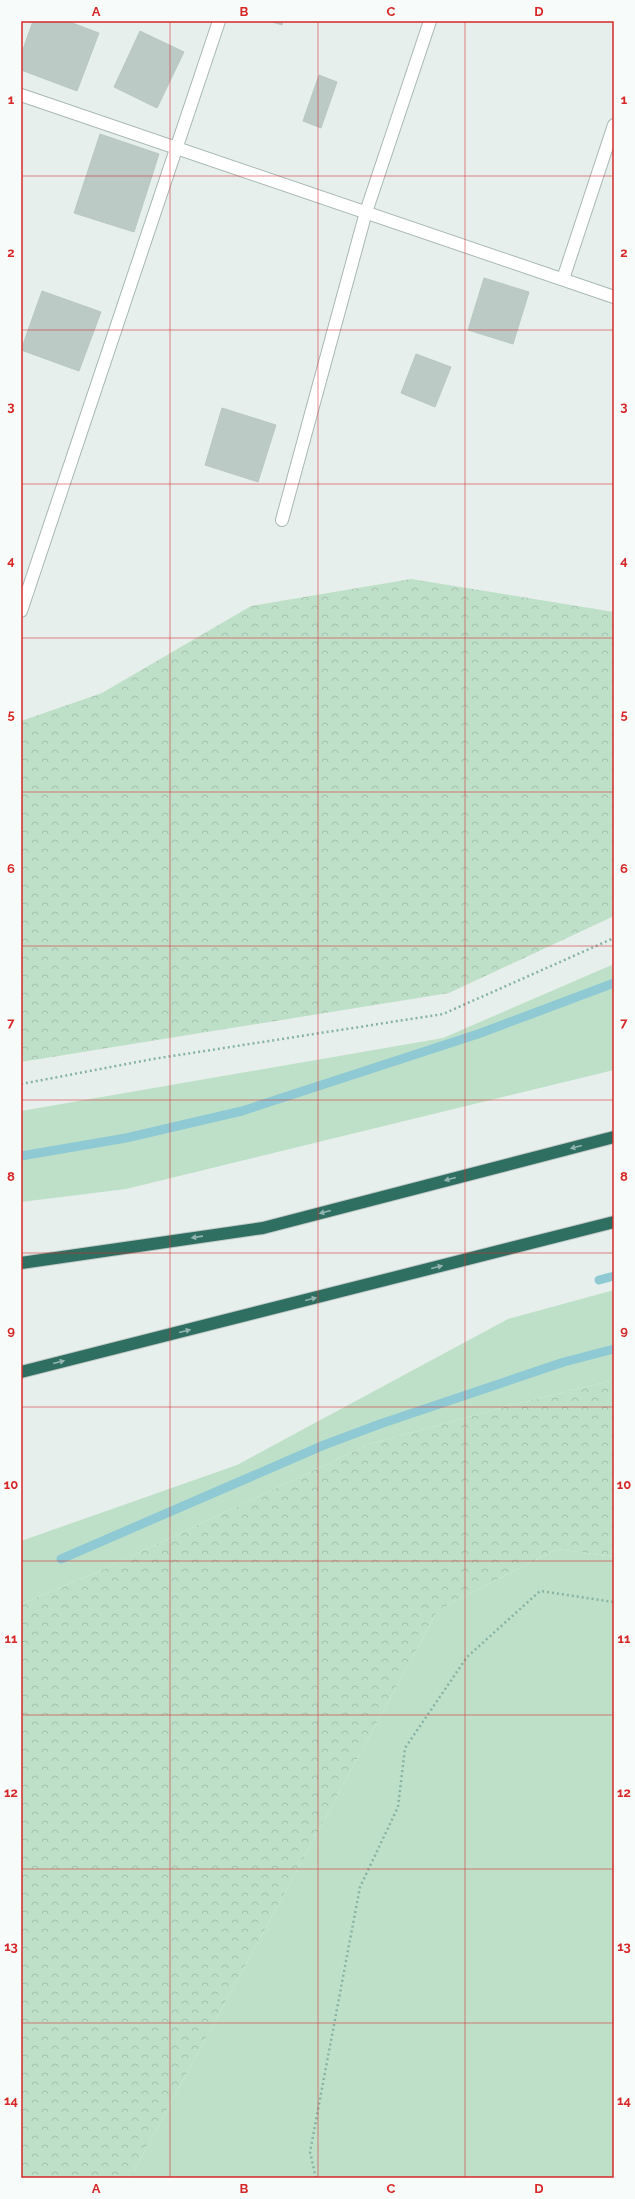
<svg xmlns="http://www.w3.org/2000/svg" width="635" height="2199" font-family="Raleway,sans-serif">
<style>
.green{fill:#bfe0c8}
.forest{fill:url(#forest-crowns)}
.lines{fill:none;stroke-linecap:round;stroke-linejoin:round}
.stream{stroke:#8ec9d4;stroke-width:9}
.building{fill:#bbcac4;stroke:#b8c9c2}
.street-casing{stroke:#a8b8b2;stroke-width:14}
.highway-casing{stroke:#c2cac8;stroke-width:14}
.path{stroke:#86b3a5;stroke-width:2.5;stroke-dasharray:2 3;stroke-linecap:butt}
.street{stroke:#fff;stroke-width:12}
.highway{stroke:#2f6f62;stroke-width:12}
.oneway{fill:#93b5ae}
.grid{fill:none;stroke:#d62828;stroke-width:1;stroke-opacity:0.55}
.neatline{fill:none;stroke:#d62828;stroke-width:1.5}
.grid-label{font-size:13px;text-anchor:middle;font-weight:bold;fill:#d62828}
</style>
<defs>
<pattern id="forest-crowns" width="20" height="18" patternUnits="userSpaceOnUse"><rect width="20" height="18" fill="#bfe0c8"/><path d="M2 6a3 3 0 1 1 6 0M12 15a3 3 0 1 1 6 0" fill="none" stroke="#a4c1ad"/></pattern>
</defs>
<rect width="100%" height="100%" fill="#e6efeb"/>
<path class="green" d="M614,964V1070L126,1189L21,1202V1111L443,1038Z
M614,1290V1380L515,1404L370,1444L102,1570L21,1604V1541L237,1465L508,1319Z
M557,1549L614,1557V2178H130L438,1610Z"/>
<path class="forest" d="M411,579L614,612V916L449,993L21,1062V721L102,693L251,606Z
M614,1380V1557L557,1549L438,1610L130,2178H21V1604L102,1570L370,1444L515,1404Z"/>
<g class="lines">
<path class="stream" d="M21,1156L126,1138L242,1111L478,1034L614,983
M599,1280L614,1276
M61,1559L324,1445L380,1424L564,1362L614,1349"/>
</g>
<path class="building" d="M33,21H67L99,33L77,91L21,70V55Z
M269,21H283L282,25Z
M140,31L184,52L157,108L114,87Z
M319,75L337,82L321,128L303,121Z
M100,134L159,154L134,232L74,213Z
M484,278L529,292L513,344L468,330Z
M42,291L101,312L79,371L21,350Z
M416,354L451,367L435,407L401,393Z
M222,408L276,425L258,482L205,465Z"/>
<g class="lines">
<g class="street-casing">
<path id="street" d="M21,95L614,297
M563,279L614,125
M282,520L366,212L430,21
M21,611L219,21"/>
</g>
<g class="highway-casing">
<path id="highway" d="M21,1263L263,1228L614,1137
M21,1372L614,1222"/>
</g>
<path class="path" d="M21,1084L153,1059L443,1014L614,938
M316,2178L310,2152L360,1887L398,1807L405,1748L467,1657L540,1591L614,1602"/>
<use href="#street" class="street"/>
<use href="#highway" class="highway"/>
</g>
<defs><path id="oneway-solid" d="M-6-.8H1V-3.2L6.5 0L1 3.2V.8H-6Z"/></defs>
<g class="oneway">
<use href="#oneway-solid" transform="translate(576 1147) rotate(165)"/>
<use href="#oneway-solid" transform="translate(450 1179) rotate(165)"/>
<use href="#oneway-solid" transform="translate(325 1212) rotate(165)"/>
<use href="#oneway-solid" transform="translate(197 1237) rotate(172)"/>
<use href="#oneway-solid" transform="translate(437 1267) rotate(-14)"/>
<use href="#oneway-solid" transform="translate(311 1299) rotate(-14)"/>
<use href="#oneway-solid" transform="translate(185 1331) rotate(-14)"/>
<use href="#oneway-solid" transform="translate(59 1362) rotate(-14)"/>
</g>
<path class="grid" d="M170,21V2178M318,21V2178M465,21V2178M21,176H614M21,330H614M21,484H614M21,638H614M21,792H614M21,946H614M21,1100H614M21,1253H614M21,1407H614M21,1561H614M21,1715H614M21,1869H614M21,2023H614"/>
<rect width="635" height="2199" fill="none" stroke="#f7fbf9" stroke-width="44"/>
<rect x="22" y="22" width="591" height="2155" class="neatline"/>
<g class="grid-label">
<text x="96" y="16">A</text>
<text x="244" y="16">B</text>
<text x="391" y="16">C</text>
<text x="539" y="16">D</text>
<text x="11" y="104">1</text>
<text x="624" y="104">1</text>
<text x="11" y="257">2</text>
<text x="624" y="257">2</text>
<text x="11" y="411">3</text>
<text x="624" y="411">3</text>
<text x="11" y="565">4</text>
<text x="624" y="565">4</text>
<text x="11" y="719">5</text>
<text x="624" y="719">5</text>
<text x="11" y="873">6</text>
<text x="624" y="873">6</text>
<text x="11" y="1027">7</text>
<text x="624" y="1027">7</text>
<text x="11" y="1181">8</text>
<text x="624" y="1181">8</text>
<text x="11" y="1335">9</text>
<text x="624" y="1335">9</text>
<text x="11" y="1489">10</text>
<text x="624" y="1489">10</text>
<text x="11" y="1643">11</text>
<text x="624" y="1643">11</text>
<text x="11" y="1797">12</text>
<text x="624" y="1797">12</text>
<text x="11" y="1951">13</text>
<text x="624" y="1951">13</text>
<text x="11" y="2105">14</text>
<text x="624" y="2105">14</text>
<text x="96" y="2193">A</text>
<text x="244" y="2193">B</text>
<text x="391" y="2193">C</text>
<text x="539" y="2193">D</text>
</g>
</svg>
